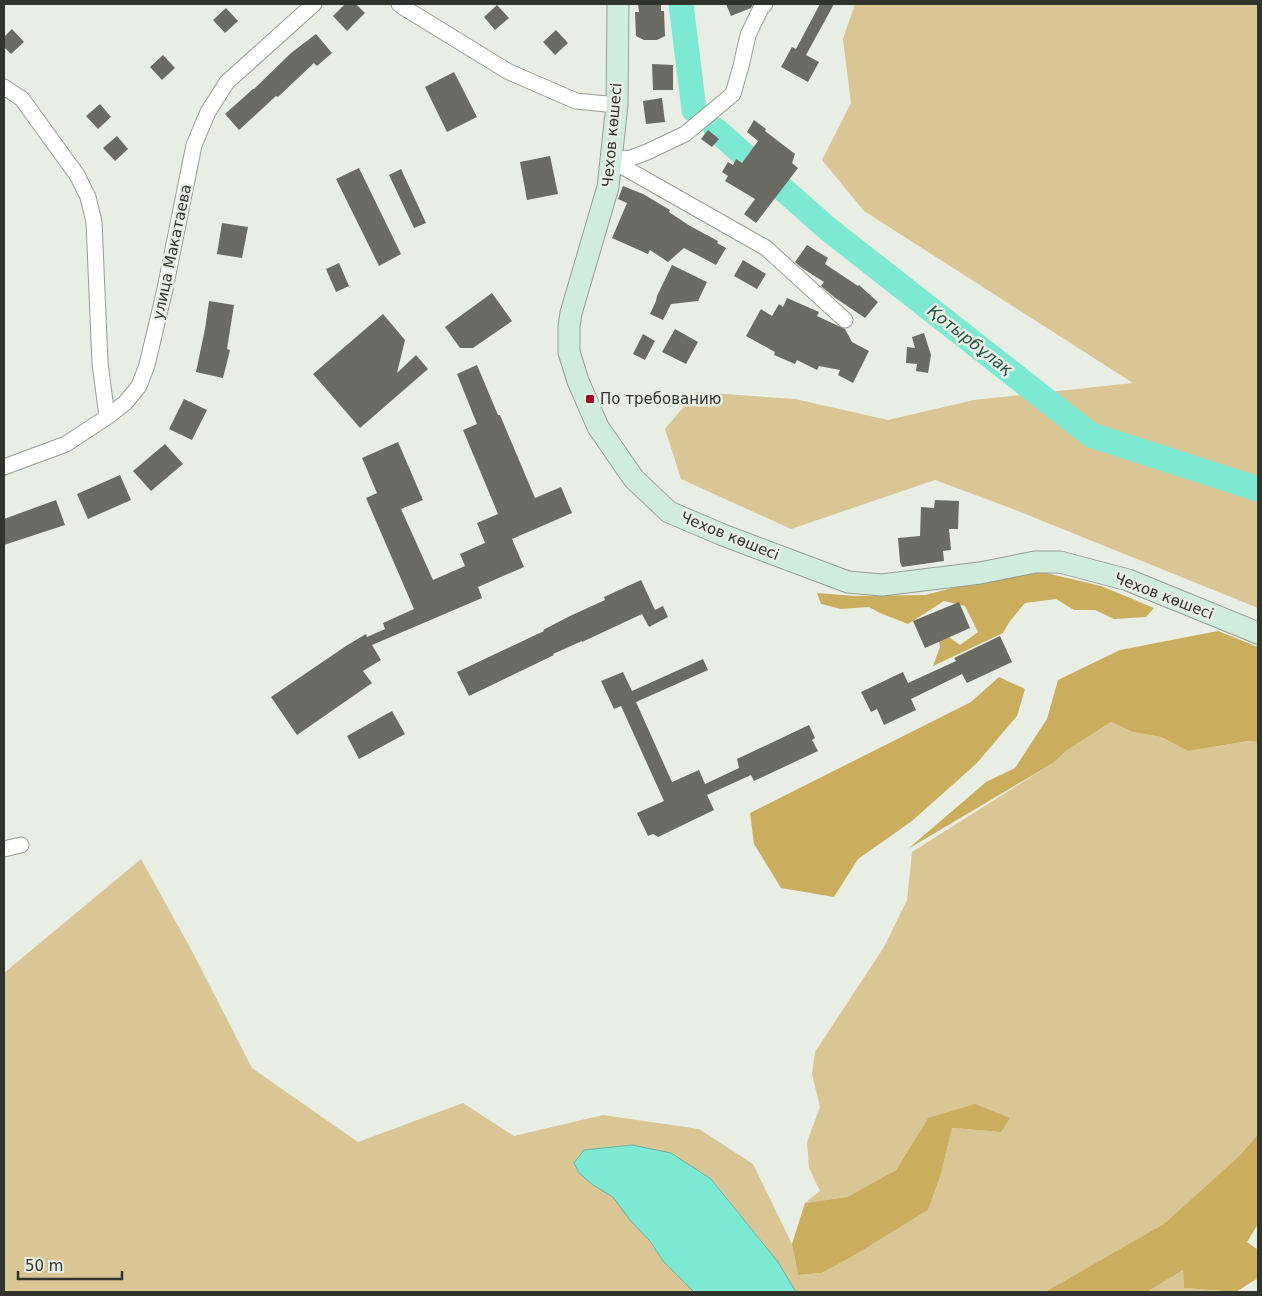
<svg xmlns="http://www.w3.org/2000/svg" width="1262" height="1296" font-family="'DejaVu Sans',sans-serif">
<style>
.green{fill:#dac695}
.forest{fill:#cbad5e}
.water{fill:#7ee9d2;stroke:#67b2a1}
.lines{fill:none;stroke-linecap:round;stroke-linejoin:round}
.river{stroke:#7ee9d2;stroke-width:25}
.building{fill:#6a6b62}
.street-casing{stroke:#979c94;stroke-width:17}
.secondary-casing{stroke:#979c94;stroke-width:23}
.street{stroke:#fff;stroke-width:15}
.secondary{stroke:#d0ecdc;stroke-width:21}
.poi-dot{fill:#a70e26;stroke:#e8eee4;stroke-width:2}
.labels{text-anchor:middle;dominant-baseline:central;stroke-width:5;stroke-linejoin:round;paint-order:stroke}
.street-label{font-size:15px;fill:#31332f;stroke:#e8eee4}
.poi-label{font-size:15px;fill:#31332f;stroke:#e8eee4;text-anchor:start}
.water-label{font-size:16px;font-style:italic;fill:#225148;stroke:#e8eee4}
</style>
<rect width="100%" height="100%" fill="#e8eee4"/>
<path class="green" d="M855,4H1258V608L1013,509L935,480L791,529L681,479L665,429L696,392L795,399L888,420L974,400L1133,383L864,211L822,160L851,103L843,39Z
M1111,722L1133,732L1161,737L1188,751L1250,741L1258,742V1134L1240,1155L1165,1223L1045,1292H796L778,1262L711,1178L579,1173L593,1185L613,1197L630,1220L650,1241L663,1261L694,1292H4V973L141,859L192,951L252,1068L358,1142L463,1103L514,1136L603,1115L699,1129L753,1164L792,1244L798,1275L822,1273L855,1255L928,1210L941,1174L952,1128L1001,1132L928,1118L896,1170L847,1197L805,1203L820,1191L809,1168L807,1142L820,1107L812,1074L815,1052L884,947L907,900L912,852L1053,763L1066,751Z
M1183,1270L1184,1288L1233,1292H1147Z"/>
<path class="forest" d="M1042,572L1101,586L1154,608L1146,617L1114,619L1095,610H1074L1056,599L1025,603L1010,621L1003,633L933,666L940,647L937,633L942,632L960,645L978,632L965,606L944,601L908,624L880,613L869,607L841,609L821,604L817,593L855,596L925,595L992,578Z
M1218,631L1258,647V742L1249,741L1188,751L1161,737L1133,732L1111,722L1066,751L1053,763L908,849L986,782L1015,768L1047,719L1058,680L1120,650Z
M999,677L1025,689L1017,716L976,764L912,821L858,859L834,897L781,888L754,844L750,813L971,702Z
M975,1104L1010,1118L1001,1132L952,1128L941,1174L928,1210L855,1255L822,1273L798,1275L792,1244L805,1203L847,1197L896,1170L928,1118Z
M1258,1134V1224L1247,1242L1258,1250V1278L1236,1292L1184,1288L1183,1270L1147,1292H1045L1165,1223L1240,1155Z"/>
<path class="water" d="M632,1145L671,1153L711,1179L778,1262L796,1292H694L663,1261L650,1241L630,1220L613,1197L593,1185L579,1173L574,1163L584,1150Z"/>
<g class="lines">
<path class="river" d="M681,4L694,110
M716,130L828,229L1091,435L1258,489"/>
</g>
<path class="building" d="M345,4H356L365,13L347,31L333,16Z
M638,4H661V11H664L665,36L657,40H644L636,36L635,12H639Z
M726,4H753L751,8L731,16Z
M820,4H834L806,55L819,62L808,82L781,67L792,47L796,49Z
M497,5L509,18L495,30L484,17Z
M226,8L238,21L225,33L213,20Z
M12,29L24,42L11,54L4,47V37Z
M556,30L568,43L555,55L543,42Z
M316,34L332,53L317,66L314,63L278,97L276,96L239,130L225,114L253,89H254L291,53Z
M163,55L175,68L162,80L150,67Z
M652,64L673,65V90H653Z
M454,72L477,117L447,132L425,87Z
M662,98L665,122L646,124L643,101Z
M100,104L111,117L98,129L86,116Z
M754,120L766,129L765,131L795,154L792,163L798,168L756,223L744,214L755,199L725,181L728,176L722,172L728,162L733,165L736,159L742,163L758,141L747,132Z
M708,130L719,139L712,147L701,139Z
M117,136L128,149L115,161L103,148Z
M550,156L558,194L527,200L520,162Z
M359,168L401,254L379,266L336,179Z
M401,169L426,223L414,228L389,175Z
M623,186L643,194L670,210L669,212L690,226L718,241L717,243L726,248L716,265L684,248L668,262L650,250L648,254L612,238L627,203L618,199Z
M222,223L248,227L242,258L217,254Z
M807,245L828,258L825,264L858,286L859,285L878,302L865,318L834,297L821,286L824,282L802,268L795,262Z
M743,260L766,274L757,289L734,276Z
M339,263L349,286L336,292L326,269Z
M672,265L707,282L698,301L671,304L663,320L650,314L656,301L657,296Z
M492,293L512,321L473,348H460L445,327Z
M787,298L819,312L817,316L845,329L852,342L869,351L853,383L838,375L840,370L819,366L817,370L797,360L795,364L774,355L775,352L746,336L761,309L772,316L779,304L783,307Z
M209,301L234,305L227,349L230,350L223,378L196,372L205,329Z
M383,314L405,340L397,373L416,355L428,369L360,428L313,374Z
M675,329L698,342L686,364L662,352Z
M924,333L931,355L928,373L916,371L917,364L906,363L907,347L915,348L912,337Z
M643,334L655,341L645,360L633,354Z
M477,365L498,415H500L535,498L561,487L572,513L512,539L524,567L478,587L482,598L372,645L381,660L363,671L372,683L297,735L271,697L346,646L366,634L367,637L385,629L383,623L414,609L366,498L377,493L362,458L398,442L423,500L401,509L433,580L465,566L460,554L485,543L477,523L498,514L463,430L477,424L457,374Z
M184,399L207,410L192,440L169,429Z
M165,444L183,464L151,491L133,471Z
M120,475L131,500L88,519L77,494Z
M56,500L65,525L4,545V519Z
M935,500L959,501L958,529H949L951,550L943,551L944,561L902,567L900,562L898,538L920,536L921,507L934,508Z
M641,580L655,610L663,606L668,617L649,627L642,614L582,642V641L553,654L554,655L469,696L457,672L544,631L543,630L570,616L605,600L604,597Z
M959,602L970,628L925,648L913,621Z
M1000,636L1012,662L967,683L962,674L911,699L916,710L884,725L877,709L871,712L861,692L903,672L908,683L956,661L954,658Z
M703,659L708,670L636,702L672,782L699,770L705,784L739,768L737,759L809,725L815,738L812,740L818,751L754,781L751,775L707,795L714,810L658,837L653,834L648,836L637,813L664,801L621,706L614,709L601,681L623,672L632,691Z
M392,711L405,734L359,759L347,736Z"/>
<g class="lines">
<g class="street-casing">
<path id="street" d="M399,4L403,7L509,72L576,101L617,105
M4,87L22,99L77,175L88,197L94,222L100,363L107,417
M611,160L766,248L845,320
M611,160L631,158L647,152L685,134L733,94L741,66L748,35L761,8L765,4
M4,467L66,444L107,417L125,403L139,386L147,365L165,289L194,145L208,112L227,82L314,4
M4,849L21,845"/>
</g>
<g class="secondary-casing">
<path id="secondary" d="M618,4L617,105L608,187L571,313L569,327V352L578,381L598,427L634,479L669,512L723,535L848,582L882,585L980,573L1035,562H1060L1128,580L1258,633"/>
</g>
<use href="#street" class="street"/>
<use href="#secondary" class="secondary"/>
</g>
<rect class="poi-dot" x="585" y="394" width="10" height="10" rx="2.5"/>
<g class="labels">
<g class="street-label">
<text transform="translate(612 135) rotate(-85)">Чехов көшесі</text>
<text transform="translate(172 252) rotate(-78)">улица Макатаева</text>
<text transform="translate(730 536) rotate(22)">Чехов көшесі</text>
<text transform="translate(1164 596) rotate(21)">Чехов көшесі</text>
</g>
<g class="poi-label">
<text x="600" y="399">По требованию</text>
</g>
<g class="water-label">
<text transform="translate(970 340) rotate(38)">Қотырбұлақ</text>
</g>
</g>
<rect width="1262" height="1296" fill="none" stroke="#31332f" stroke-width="10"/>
<path d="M18 1271v8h104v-8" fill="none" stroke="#31332f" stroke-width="2.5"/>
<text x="25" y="1271" font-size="15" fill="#31332f" stroke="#e8eee4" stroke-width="4" paint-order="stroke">50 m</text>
</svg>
